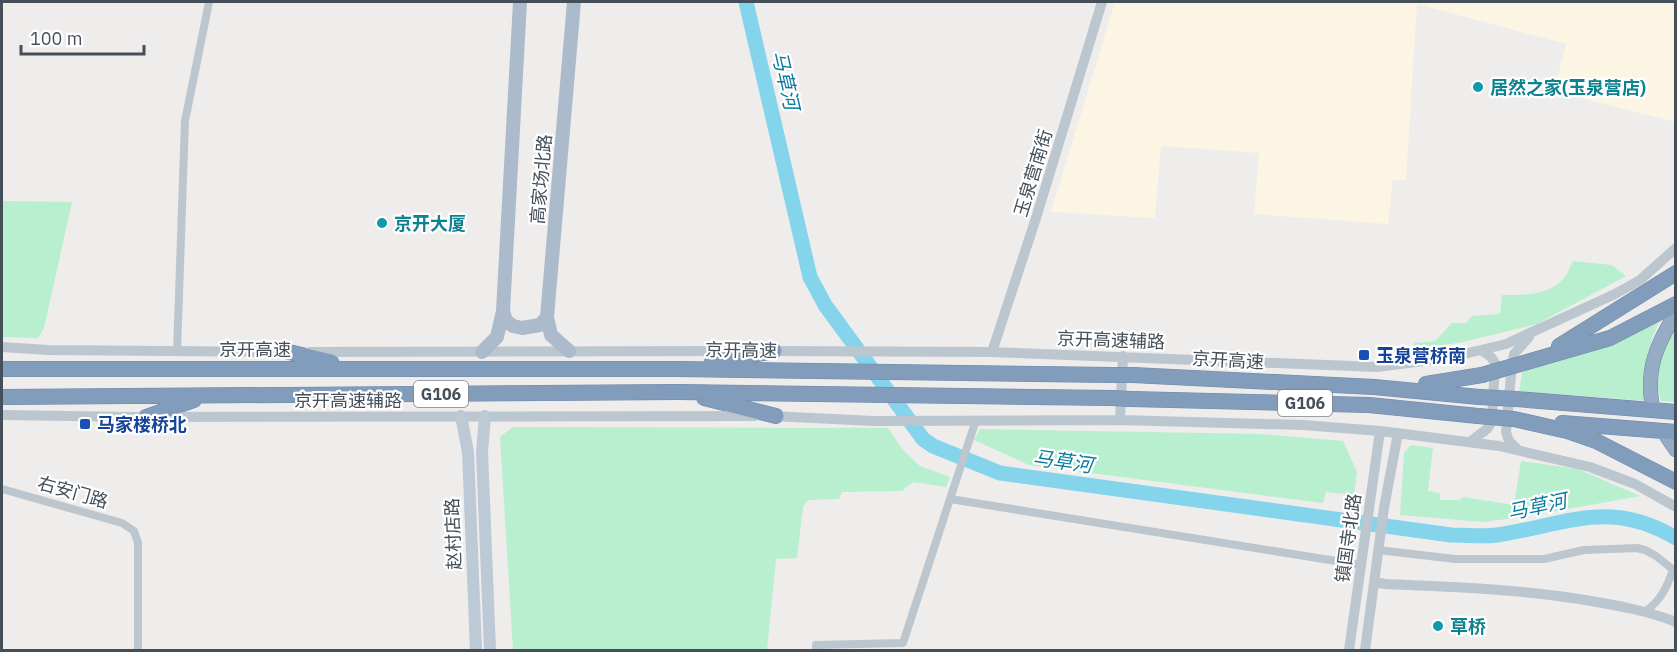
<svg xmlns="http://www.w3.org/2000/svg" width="1677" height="652" font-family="'IBM Plex Sans','Noto Sans SC',sans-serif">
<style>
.commercial{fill:#fcf5e3}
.green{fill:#b8efcf}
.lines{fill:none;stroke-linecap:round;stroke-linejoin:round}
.river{stroke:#84d4ec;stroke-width:15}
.trunk-casing{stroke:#6e88a8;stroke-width:15}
.motorway-casing{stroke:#6e88a8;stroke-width:16}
.minor{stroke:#bcc6cf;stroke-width:8}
.tertiary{stroke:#bcc6cf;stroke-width:10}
.secondary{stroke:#bec9d6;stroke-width:12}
.primary{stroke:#abbbcc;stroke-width:14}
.trunk{stroke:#96acc4;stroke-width:14}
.motorway{stroke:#829dbc;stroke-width:15}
.motorway-bridge-casing{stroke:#6e88a8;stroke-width:16;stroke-linecap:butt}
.motorway-bridge{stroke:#829dbc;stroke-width:15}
.culture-dot{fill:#0f9aa8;stroke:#fff;stroke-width:2}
.transit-dot{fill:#1a4fb4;stroke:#fff;stroke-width:2}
.labels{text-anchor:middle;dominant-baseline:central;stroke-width:4.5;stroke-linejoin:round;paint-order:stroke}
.shield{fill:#fff;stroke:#7c848c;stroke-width:1.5}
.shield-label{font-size:16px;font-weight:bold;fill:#444f5a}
.culture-label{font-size:18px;font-weight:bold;fill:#0d838f;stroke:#fff;text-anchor:start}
.street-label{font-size:18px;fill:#444f5a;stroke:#fff}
.transit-label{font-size:18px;font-weight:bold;fill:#164399;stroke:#fff;text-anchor:start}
.water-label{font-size:20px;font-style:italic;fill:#0a7ca0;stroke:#fff}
</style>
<rect width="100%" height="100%" fill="#efecec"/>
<path class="commercial" d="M1115,2H1671L1676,3L1675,122L1554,91L1566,44L1417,4L1406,180H1393L1388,224L1254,214L1259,153L1161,146L1155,218L1051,212Z"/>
<path class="green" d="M2,201L72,202L44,328L38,338L2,337Z
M1573,261L1612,265L1626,276L1537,324L1463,342L1414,350V343L1435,341L1452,323H1466L1472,316L1500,314L1502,295C1523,295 1549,296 1564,278C1568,274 1570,266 1573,261Z
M1661,316C1648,350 1640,365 1649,401L1519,391L1523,369Z
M1675,321V402L1661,401C1650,364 1661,354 1675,321Z
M513,427L888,428L903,450L920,466L950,477L946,487L913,482L902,491L842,492L839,499L808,500L803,507L797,558L776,559L767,650H513L500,437Z
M980,429L1261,434L1343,441L1357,472L1354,495L1326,492L1323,503L1029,465L974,440Z
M1411,445L1433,448L1428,491L1440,493V500H1459L1463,497L1514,505L1521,461L1578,469L1640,496L1529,516L1483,522L1400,515L1404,453Z"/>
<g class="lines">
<path class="river" d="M746,2L810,277L825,305L923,439L933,446L1000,473L1451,535C1466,535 1482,537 1497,535C1566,525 1608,498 1676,538"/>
<g class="trunk-casing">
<path id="trunk" d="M1652,404C1646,368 1657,344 1676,313
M1667,437L1676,450"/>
</g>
<g class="motorway-casing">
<path id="motorway" d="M1559,346L1676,273
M289,352L331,362
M712,362L774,351
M1520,364L1610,338L1676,304
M2,369H677L1113,375
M1133,375L1374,387L1479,397
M1426,384L1482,375
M2,397L678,392L1112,398
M704,398L776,416
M1131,399L1369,405L1478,416
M1516,399L1676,412
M146,417L194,400
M1514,419L1567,431L1596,441L1676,482
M1562,423L1676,432"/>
</g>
<path class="minor" d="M177,352L185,121L209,2
M976,420L950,499L1361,565
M2,489L122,523L134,531L138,543V650
M1378,550L1455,559H1544L1584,550L1637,548L1645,550L1656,556L1676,572
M1646,611C1661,600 1667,587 1673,570
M816,650V645L903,643L950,499"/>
<path class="tertiary" d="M2,347L48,350L295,352
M769,351L992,352L1377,367L1447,358L1506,344L1615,294L1640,280L1676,248
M310,352L748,351
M992,352L1036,218L1102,2
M2,415L135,417L755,416
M771,416L874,421L1120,420L1303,425L1380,431L1499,446L1590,467L1635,484L1676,507
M1120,420L1123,356
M1471,441L1487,429L1492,421L1495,363L1491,357L1481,350
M1517,449L1509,441L1506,432L1511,375L1514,354L1529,337
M1375,582L1385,584C1454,587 1522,589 1591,601C1620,606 1648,611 1676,622
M1349,650L1380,431
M1365,650L1384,508L1398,433"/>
<path class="secondary" d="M461,416L468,452L476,650
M485,416L482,452L490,650"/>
<path class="primary" d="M503,311L506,321L513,326L522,328L540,325L547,317
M569,351L551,335L547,317L574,2
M482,352L497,337L503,311L520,2"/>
<use href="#trunk" class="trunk"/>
<use href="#motorway" class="motorway"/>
<g class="motorway-bridge-casing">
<path id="motorway-bridge" d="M1113,375H1133
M1482,375L1520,364
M1479,397L1516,399
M1112,398L1131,399
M1478,416L1514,419"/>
</g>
<use href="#motorway-bridge" class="motorway-bridge"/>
</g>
<g class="culture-dot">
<circle cx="1478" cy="87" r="6"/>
<circle cx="382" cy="223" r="6"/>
<circle cx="1438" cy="626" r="6"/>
</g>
<g class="transit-dot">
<rect x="1358" y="349" width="12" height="12" rx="3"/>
<rect x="79" y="418" width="12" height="12" rx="3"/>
</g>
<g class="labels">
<g class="shield">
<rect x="414" y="381" width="54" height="26" rx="4.5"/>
<rect x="1278" y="390" width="54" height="26" rx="4.5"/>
</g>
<g class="shield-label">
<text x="441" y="394">G106</text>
<text x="1305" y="403">G106</text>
</g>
<g class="culture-label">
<text x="1490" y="87">居然之家(玉泉营店)</text>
<text x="394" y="223">京开大厦</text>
<text x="1450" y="626">草桥</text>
</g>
<g class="street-label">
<text transform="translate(1033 173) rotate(-73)">玉泉营南街</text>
<text transform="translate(541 179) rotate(-85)">高家场北路</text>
<text transform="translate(1111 340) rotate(2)">京开高速辅路</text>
<text x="255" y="349">京开高速</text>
<text transform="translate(741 350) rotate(1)">京开高速</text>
<text transform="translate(1228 360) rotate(3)">京开高速</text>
<text x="348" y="400">京开高速辅路</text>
<text transform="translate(73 492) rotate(16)">右安门路</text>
<text transform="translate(453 534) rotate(-92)">赵村店路</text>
<text transform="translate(1348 538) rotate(-82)">镇国寺北路</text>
</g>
<g class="transit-label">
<text x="1376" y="355">玉泉营桥南</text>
<text x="97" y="424">马家楼桥北</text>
</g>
<g class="water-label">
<text transform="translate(786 80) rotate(77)">马草河</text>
<text transform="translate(1063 461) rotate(8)">马草河</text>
<text transform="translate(1537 506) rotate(-12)">马草河</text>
</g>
</g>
<rect width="1677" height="652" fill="none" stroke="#444f5a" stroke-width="6"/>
<path d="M21 45v9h123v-9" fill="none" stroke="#444f5a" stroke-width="3"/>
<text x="30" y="45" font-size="18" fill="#444f5a" stroke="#ffffff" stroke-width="4.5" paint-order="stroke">100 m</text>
</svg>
